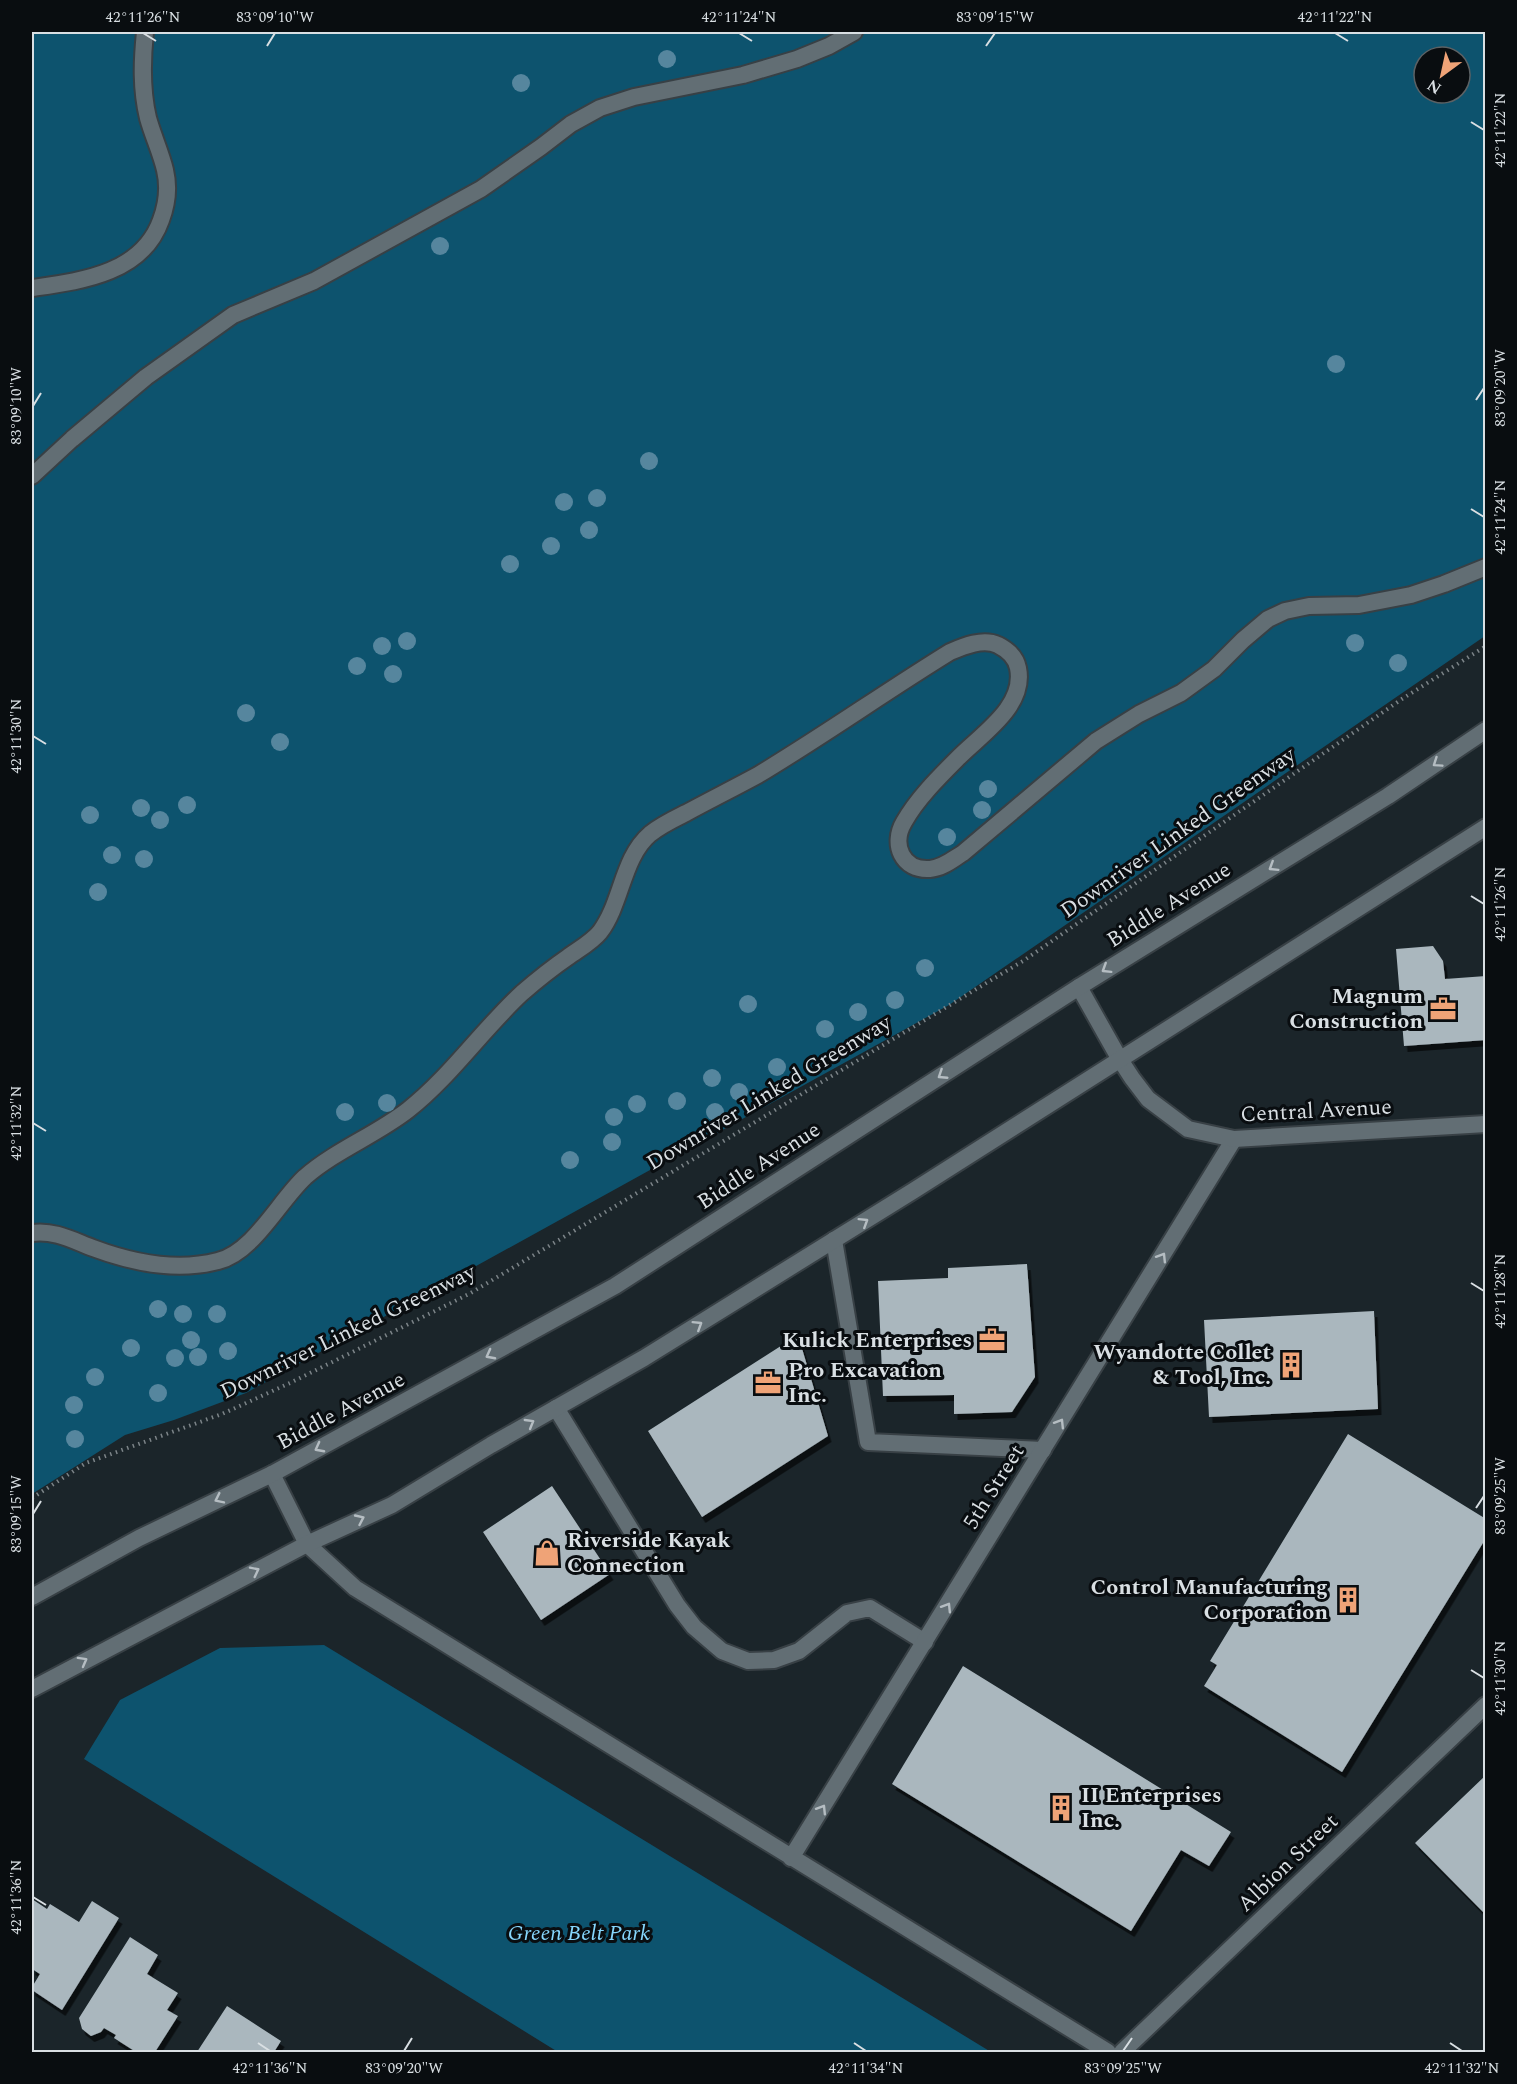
<svg xmlns="http://www.w3.org/2000/svg" width="1517" height="2084" font-family="Spectral,serif">
<style>
.green{fill:#0d536e;fill-rule:evenodd}
.building{fill:#aab7be;filter:url(#shadow)}
.lines{fill:none;stroke-linecap:round;stroke-linejoin:round}
.service-casing{stroke:#384045;stroke-width:20}
.minor-casing{stroke:#384045;stroke-width:20}
.tertiary-casing{stroke:#384045;stroke-width:20}
.secondary-casing{stroke:#384045;stroke-width:20}
.path{stroke:#7c8488;stroke-width:4;stroke-dasharray:1.5 4.5;stroke-linecap:butt}
.service{stroke:#626e74;stroke-width:16}
.minor{stroke:#626e74;stroke-width:16}
.tertiary{stroke:#626e74;stroke-width:16}
.secondary{stroke:#626e74;stroke-width:16}
.tree{fill:#56869e}
.oneway{stroke:#b5bdc2}
.ticks{fill:none;stroke:#d9dfe3;stroke-width:2}
.labels{text-anchor:middle;dominant-baseline:central;stroke-width:6;stroke-linejoin:round;paint-order:stroke}
.street-label{font-size:22px;fill:#d9dfe3;stroke:#090d10}
.poi-label{font-size:22px;font-weight:bold;fill:#d9dfe3;stroke:#090d10;text-anchor:end}
.park-label{font-size:22px;font-style:italic;fill:#86d6fd;stroke:#090d10}
.neatline{fill:none;stroke:#d9dfe3;stroke-width:2}
.ticks-label{font-size:15px;text-anchor:middle;fill:#d9dfe3}
</style>
<defs>
<filter id="shadow"><feDropShadow dx="3.5" dy="6" stdDeviation="0" flood-color="#0009"/></filter>
</defs>
<rect width="100%" height="100%" fill="#1b252a"/>
<path class="green" d="M32,32H1485V636L949,1005L246,1393L174,1420L125,1435L32,1494ZM1424,57H1460V93H1424Z
M324,1645L991,2052H558L84,1759L120,1700L220,1648Z"/>
<path class="building" d="M1433,946L1443,961L1445,979L1486,976V1040L1404,1046L1396,949Z
M1027,1264L1035,1377L1012,1412L954,1414V1395L883,1396L878,1281L948,1278V1268Z
M1374,1311L1378,1409L1209,1417L1204,1320Z
M798,1335L828,1436L702,1517L648,1431Z
M1348,1434L1486,1519V1538L1342,1772L1204,1686L1217,1665L1210,1661Z
M552,1486L610,1574L541,1620L483,1532Z
M963,1666L1231,1832L1209,1866L1181,1850L1131,1931L892,1784Z
M1486,1775V1915L1415,1843Z
M32,1899L47,1909L50,1904L79,1922L92,1901L119,1918L62,2010L32,1990V1987L40,1974L32,1969Z
M130,1937L158,1955L147,1974L178,1993L167,2010L178,2016L155,2052H136L114,2038L116,2035L104,2028L101,2032L91,2036L82,2029L79,2018Z
M227,2006L281,2041L274,2052H197Z"/>
<g class="lines">
<g class="service-casing">
<path id="service" d="M32,288C81,281 142,274 161,220C167,204 169,187 165,170C161,153 153,136 148,118C141,89 142,61 145,32
M32,476L72,439L146,377L233,315L314,281L481,189L541,147L571,124L600,108L634,97L743,75L797,59L829,46L854,32
M32,1233C54,1230 72,1240 93,1248C133,1263 176,1272 218,1261C254,1252 279,1201 305,1177C336,1150 376,1135 408,1110C451,1076 482,1030 522,993C537,980 552,968 568,957C579,949 592,942 600,932C622,903 622,858 650,834C661,825 674,819 686,813C710,800 734,788 758,775C823,736 885,692 950,652C964,646 983,638 998,645C1008,650 1016,658 1018,668C1026,707 980,735 957,759C938,778 917,799 904,822C891,844 902,871 930,869C943,868 953,859 963,853L1096,741L1139,714L1181,693L1214,669L1243,640L1268,619L1285,611L1309,606L1359,605L1411,595L1444,584L1486,567
M834,1240L868,1442L1043,1450
M556,1408L677,1605L694,1627L722,1651L748,1661L774,1660L799,1651L847,1613L870,1608L925,1642"/>
</g>
<g class="minor-casing">
<path id="minor" d="M272,1474L307,1544L355,1588L1108,2052
M791,1858L1234,1139
M1122,2052L1486,1705"/>
</g>
<g class="tertiary-casing">
<path id="tertiary" d="M1079,987L1119,1058L1132,1078L1148,1099L1188,1129L1234,1139L1486,1124"/>
</g>
<g class="secondary-casing">
<path id="secondary" d="M32,1597L139,1538L272,1474L615,1286L1079,987L1388,796L1486,730
M32,1689L307,1544L392,1505L491,1445L644,1358L913,1191L1486,827"/>
</g>
<path class="path" d="M32,1498L86,1463L222,1414L290,1383L469,1294L1023,961L1402,699L1486,646"/>
<use href="#service" class="service"/>
<use href="#minor" class="minor"/>
<use href="#tertiary" class="tertiary"/>
<use href="#secondary" class="secondary"/>
</g>
<g class="tree">
<circle cx="667" cy="59" r="9"/>
<circle cx="521" cy="83" r="9"/>
<circle cx="440" cy="246" r="9"/>
<circle cx="1336" cy="364" r="9"/>
<circle cx="649" cy="461" r="9"/>
<circle cx="597" cy="498" r="9"/>
<circle cx="564" cy="502" r="9"/>
<circle cx="589" cy="530" r="9"/>
<circle cx="551" cy="546" r="9"/>
<circle cx="510" cy="564" r="9"/>
<circle cx="407" cy="641" r="9"/>
<circle cx="1355" cy="643" r="9"/>
<circle cx="382" cy="646" r="9"/>
<circle cx="1398" cy="663" r="9"/>
<circle cx="357" cy="666" r="9"/>
<circle cx="393" cy="674" r="9"/>
<circle cx="246" cy="713" r="9"/>
<circle cx="280" cy="742" r="9"/>
<circle cx="988" cy="789" r="9"/>
<circle cx="187" cy="805" r="9"/>
<circle cx="141" cy="808" r="9"/>
<circle cx="982" cy="810" r="9"/>
<circle cx="90" cy="815" r="9"/>
<circle cx="160" cy="820" r="9"/>
<circle cx="947" cy="837" r="9"/>
<circle cx="112" cy="855" r="9"/>
<circle cx="144" cy="859" r="9"/>
<circle cx="98" cy="892" r="9"/>
<circle cx="925" cy="968" r="9"/>
<circle cx="895" cy="1000" r="9"/>
<circle cx="748" cy="1004" r="9"/>
<circle cx="858" cy="1012" r="9"/>
<circle cx="825" cy="1029" r="9"/>
<circle cx="777" cy="1067" r="9"/>
<circle cx="712" cy="1078" r="9"/>
<circle cx="739" cy="1092" r="9"/>
<circle cx="677" cy="1101" r="9"/>
<circle cx="387" cy="1103" r="9"/>
<circle cx="637" cy="1104" r="9"/>
<circle cx="345" cy="1112" r="9"/>
<circle cx="715" cy="1112" r="9"/>
<circle cx="614" cy="1117" r="9"/>
<circle cx="612" cy="1142" r="9"/>
<circle cx="570" cy="1160" r="9"/>
<circle cx="158" cy="1309" r="9"/>
<circle cx="183" cy="1314" r="9"/>
<circle cx="217" cy="1314" r="9"/>
<circle cx="191" cy="1340" r="9"/>
<circle cx="131" cy="1348" r="9"/>
<circle cx="228" cy="1351" r="9"/>
<circle cx="198" cy="1357" r="9"/>
<circle cx="175" cy="1358" r="9"/>
<circle cx="95" cy="1377" r="9"/>
<circle cx="158" cy="1393" r="9"/>
<circle cx="74" cy="1405" r="9"/>
<circle cx="75" cy="1439" r="9"/>
</g>
<defs><path id="oneway-chevron" d="M-2-3.5L2.5 0L-2 3.5" fill="none" stroke-width="1.6" stroke-linecap="round" stroke-linejoin="round" transform="scale(1.5)"/></defs>
<g class="oneway">
<use href="#oneway-chevron" transform="translate(1437 763) rotate(146)"/>
<use href="#oneway-chevron" transform="translate(1273 867) rotate(148)"/>
<use href="#oneway-chevron" transform="translate(1106 969) rotate(148)"/>
<use href="#oneway-chevron" transform="translate(942 1075) rotate(147)"/>
<use href="#oneway-chevron" transform="translate(864 1222) rotate(-32)"/>
<use href="#oneway-chevron" transform="translate(1162 1257) rotate(-58)"/>
<use href="#oneway-chevron" transform="translate(698 1325) rotate(-32)"/>
<use href="#oneway-chevron" transform="translate(490 1355) rotate(152)"/>
<use href="#oneway-chevron" transform="translate(530 1423) rotate(-30)"/>
<use href="#oneway-chevron" transform="translate(1060 1423) rotate(-58)"/>
<use href="#oneway-chevron" transform="translate(319 1448) rotate(152)"/>
<use href="#oneway-chevron" transform="translate(219 1499) rotate(154)"/>
<use href="#oneway-chevron" transform="translate(360 1519) rotate(-25)"/>
<use href="#oneway-chevron" transform="translate(255 1571) rotate(-27)"/>
<use href="#oneway-chevron" transform="translate(947 1607) rotate(-58)"/>
<use href="#oneway-chevron" transform="translate(83 1661) rotate(-29)"/>
<use href="#oneway-chevron" transform="translate(822 1809) rotate(-58)"/>
</g>
<path class="ticks" d="M143,33L156,41M739,33L752,41M1335,33L1348,41M267,46L275,33M986,46L995,33M1471,122L1484,130M1476,400L1484,388M33,406L41,393M1471,509L1484,517M33,736L46,744M1471,896L1484,904M33,1123L46,1131M1471,1283L1484,1291M1476,1508L1484,1496M33,1514L41,1501M1471,1670L1484,1678M33,1897L46,1905M258,2043L270,2051M854,2043L866,2051M1450,2043L1462,2051M404,2051L412,2038M1123,2051L1132,2038"/>
<defs>
<g id="office-bare" transform="scale(2.07)"><path d="M-6-3h4V-5.5h4V-3h4V5H-6ZM-1-4.5V-3h2v-1.5ZM-6 0V1H6V0Z" fill="#efa377" stroke="#090d10" stroke-width="2.5" paint-order="stroke"/></g>
<g id="building-bare" transform="scale(2.07)"><path d="M-4-6H4V6H1V3H-1V6H-4ZM-2.5-4.3h1.7v1.8h-1.7ZM.8-4.3h1.7v1.8H.8ZM-2.5-1h1.7V.8h-1.7ZM.8-1h1.7V.8H.8Z" fill="#efa377" stroke="#090d10" stroke-width="2.5" paint-order="stroke"/></g>
<g id="shop-bare" transform="scale(2.07)"><path d="M-5-2.5h2.3a2.7 3.5 0 0 1 5.4 0H5L5.5 6h-11ZM-1.5-2.5h3a1.5 2.3 0 0 0-3 0Z" fill="#efa377" stroke="#090d10" stroke-width="2.5" paint-order="stroke"/></g>
</defs>
<g fill-rule="evenodd">
<use href="#office-bare" x="1443" y="1009"/>
<use href="#office-bare" x="992" y="1340"/>
<use href="#building-bare" x="1291" y="1365"/>
<use href="#office-bare" x="768" y="1383"/>
<use href="#shop-bare" x="547" y="1553"/>
<use href="#building-bare" x="1348" y="1600"/>
<use href="#building-bare" x="1061" y="1808"/>
</g>
<g class="labels">
<g class="street-label">
<text transform="translate(1178 833) rotate(-35)">Downriver Linked Greenway</text>
<text transform="translate(1169 905) rotate(-32)">Biddle Avenue</text>
<text transform="translate(769 1093) rotate(-31)">Downriver Linked Greenway</text>
<text transform="translate(1316 1111) rotate(-3)">Central Avenue</text>
<text transform="translate(759 1166) rotate(-33)">Biddle Avenue</text>
<text transform="translate(348 1332) rotate(-26)">Downriver Linked Greenway</text>
<text transform="translate(341 1411) rotate(-28)">Biddle Avenue</text>
<text transform="translate(994 1487) rotate(-58)">5th Street</text>
<text transform="translate(1288 1863) rotate(-44)">Albion Street</text>
</g>
<g class="poi-label">
<text x="1423" y="996">Magnum<tspan x="1423" dy="25">Construction</tspan></text>
<text x="972" y="1340">Kulick Enterprises</text>
<text x="1271" y="1352">Wyandotte Collet<tspan x="1271" dy="25">&amp; Tool, Inc.</tspan></text>
<text x="788" y="1370" text-anchor="start">Pro Excavation<tspan x="788" dy="25">Inc.</tspan></text>
<text x="567" y="1540" text-anchor="start">Riverside Kayak<tspan x="567" dy="25">Connection</tspan></text>
<text x="1328" y="1587">Control Manufacturing<tspan x="1328" dy="25">Corporation</tspan></text>
<text x="1081" y="1795" text-anchor="start">II Enterprises<tspan x="1081" dy="25">Inc.</tspan></text>
</g>
<g class="park-label">
<text x="579" y="1933">Green Belt Park</text>
</g>
</g>
<rect width="1517" height="2084" fill="none" stroke="#090d10" stroke-width="66"/>
<g transform="translate(1442 75) rotate(213)"><circle r="28" fill="#090d10" stroke="#5c6164" stroke-width="1.5"/>
<path d="M0-4.5L10 22L0 15L-10 22Z" fill="#efa377"/>
<text y="-9" font-size="16" font-weight="bold" text-anchor="middle" fill="#d9dfe3">N</text>
</g>
<rect x="33" y="33" width="1451" height="2018" class="neatline"/>
<g class="ticks-label">
<text x="143" y="22">42°11'26"N</text>
<text x="275" y="22">83°09'10"W</text>
<text x="739" y="22">42°11'24"N</text>
<text x="995" y="22">83°09'15"W</text>
<text x="1335" y="22">42°11'22"N</text>
<text transform="translate(1500 130) rotate(-90)" y="5">42°11'22"N</text>
<text transform="translate(1500 388) rotate(-90)" y="5">83°09'20"W</text>
<text transform="translate(16 406) rotate(-90)" y="5">83°09'10"W</text>
<text transform="translate(1500 517) rotate(-90)" y="5">42°11'24"N</text>
<text transform="translate(16 736) rotate(-90)" y="5">42°11'30"N</text>
<text transform="translate(1500 904) rotate(-90)" y="5">42°11'26"N</text>
<text transform="translate(16 1123) rotate(-90)" y="5">42°11'32"N</text>
<text transform="translate(1500 1291) rotate(-90)" y="5">42°11'28"N</text>
<text transform="translate(1500 1496) rotate(-90)" y="5">83°09'25"W</text>
<text transform="translate(16 1514) rotate(-90)" y="5">83°09'15"W</text>
<text transform="translate(1500 1678) rotate(-90)" y="5">42°11'30"N</text>
<text transform="translate(16 1897) rotate(-90)" y="5">42°11'36"N</text>
<text x="270" y="2073">42°11'36"N</text>
<text x="404" y="2073">83°09'20"W</text>
<text x="866" y="2073">42°11'34"N</text>
<text x="1123" y="2073">83°09'25"W</text>
<text x="1462" y="2073">42°11'32"N</text>
</g>
</svg>
